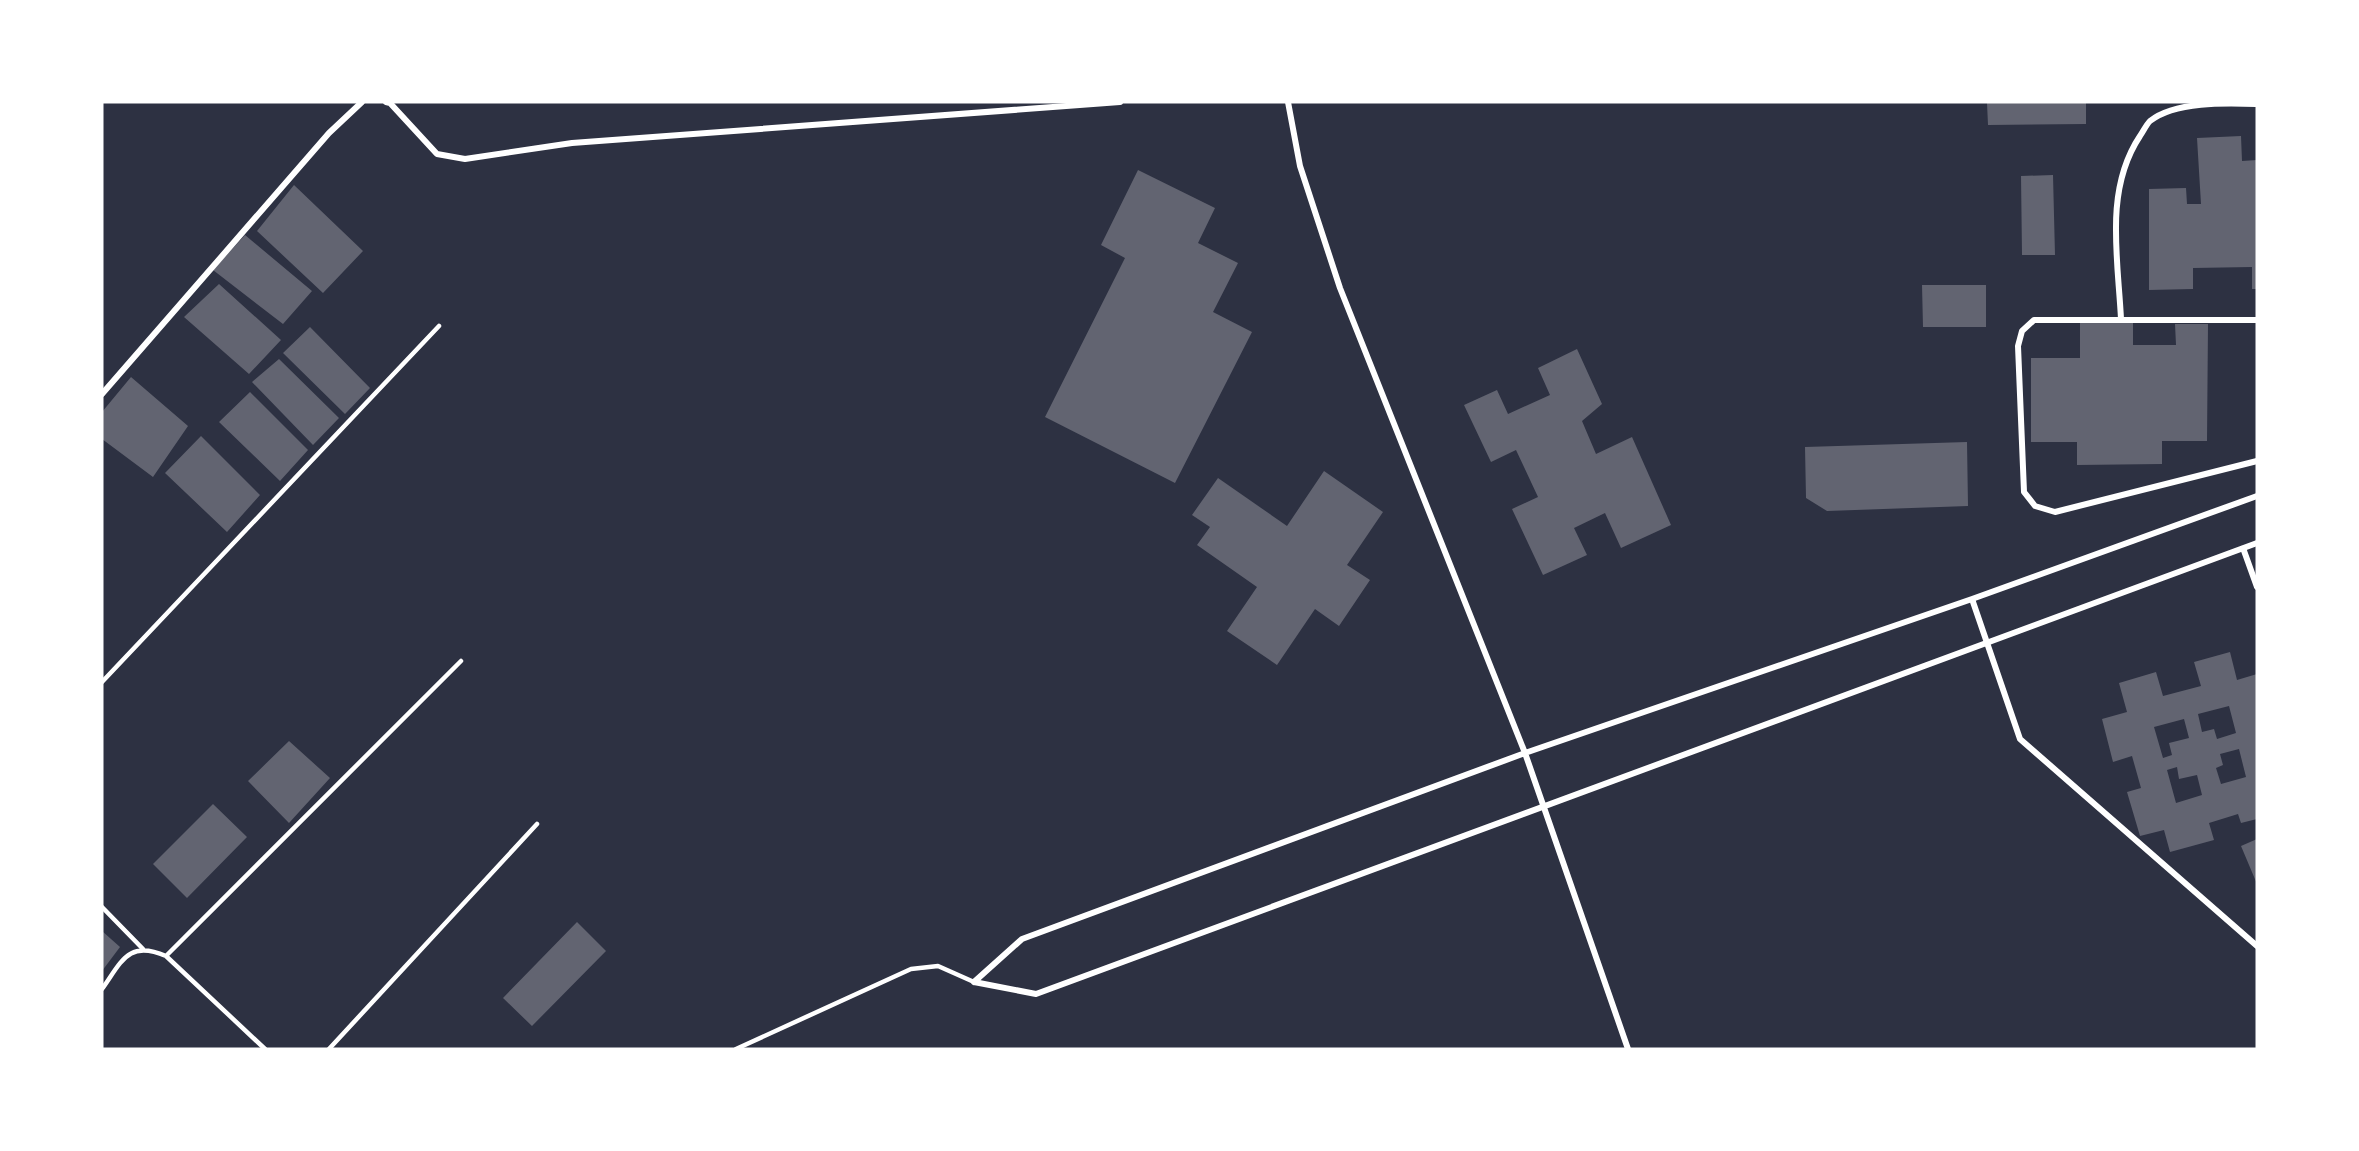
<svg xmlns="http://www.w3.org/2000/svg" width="2359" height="1151" font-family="Cabin,sans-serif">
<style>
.building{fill:#626471;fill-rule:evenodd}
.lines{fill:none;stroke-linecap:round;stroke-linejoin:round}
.service{stroke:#fff;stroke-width:4.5}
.minor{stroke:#fff;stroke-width:6}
</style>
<rect width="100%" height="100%" fill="#2d3142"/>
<path class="building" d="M1987,103H2086V124L1988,125Z
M2241,136L2242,161L2257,160V289H2252V267L2193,268V289L2149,290V189L2186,188L2187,204H2201L2197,138Z
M1138,170L1215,208L1198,243L1238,263L1213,312L1252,332L1175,483L1045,417L1125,258L1101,245Z
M2053,175L2055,255H2022L2021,176Z
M294,185L363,251L323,293L257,231Z
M245,235L312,291L283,324L213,270Z
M219,284L281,340L249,374L184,317Z
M1922,285H1986V327H1923Z
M2080,323H2133V345H2176L2175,324H2208L2207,441H2162V464L2077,465V442H2031V358H2080Z
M310,327L370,388L345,414L283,353Z
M1577,349L1602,404L1582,421L1596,454L1632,437L1671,525L1621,548L1605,513L1574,528L1587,555L1543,575L1512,509L1538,497L1516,450L1491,462L1464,405L1497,390L1508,414L1550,395L1538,368Z
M279,359L339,418L313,445L252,382Z
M131,377L188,426L153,477L102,439V412Z
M250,392L308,450L280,481L219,422Z
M201,436L260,495L227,532L165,473Z
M1967,442L1968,506L1827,511L1806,498L1805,447Z
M1324,471L1383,512L1347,565L1370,580L1339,626L1315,609L1277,665L1227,631L1257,587L1197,545L1210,527L1192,515L1218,478L1287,526Z
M2230,652L2237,680L2257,674V819L2241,823L2238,814L2209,823L2214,840L2170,852L2164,830L2140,836L2127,792L2141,788L2132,756L2113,762L2102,719L2127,712L2119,683L2156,672L2163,696L2201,686L2194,662ZM2229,706L2236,733L2217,739L2214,729L2202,732L2198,714ZM2184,719L2189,738L2169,743L2172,755L2163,758L2154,727ZM2239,749L2246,777L2221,784L2216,768L2223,765L2220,754ZM2177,767L2179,779L2197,775L2202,795L2176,803L2167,770Z
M289,741L330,778L289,823L248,781Z
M213,804L247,837L187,898L153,864Z
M2257,839V884L2241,846Z
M577,922L606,951L532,1026L503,998Z
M102,931L120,947L102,971Z"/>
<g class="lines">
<path class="service" d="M102,682L439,326
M102,907L143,949
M166,956L461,661
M102,989C122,961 128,940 166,956L265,1049
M329,1049L537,824
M736,1049L911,969L938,966L974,982"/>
<path class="minor" d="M386,102L390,103L437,154L465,159L572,143L1120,102
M1288,102L1300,166L1340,288L1525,753L1628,1049
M2121,319C2118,258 2104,190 2140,136C2143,132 2146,125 2150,121C2175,101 2227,103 2257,104
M2257,320H2034L2022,331L2018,346L2024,492L2035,506L2055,512L2257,461
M102,394L329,133L362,102
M2243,548L2257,587
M1972,599L2020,739L2257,946
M974,982L1022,939L1525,753L1972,599L2257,496
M974,982L1036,994L2257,543"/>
</g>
<rect width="2359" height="1151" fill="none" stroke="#ffffff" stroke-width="207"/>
</svg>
